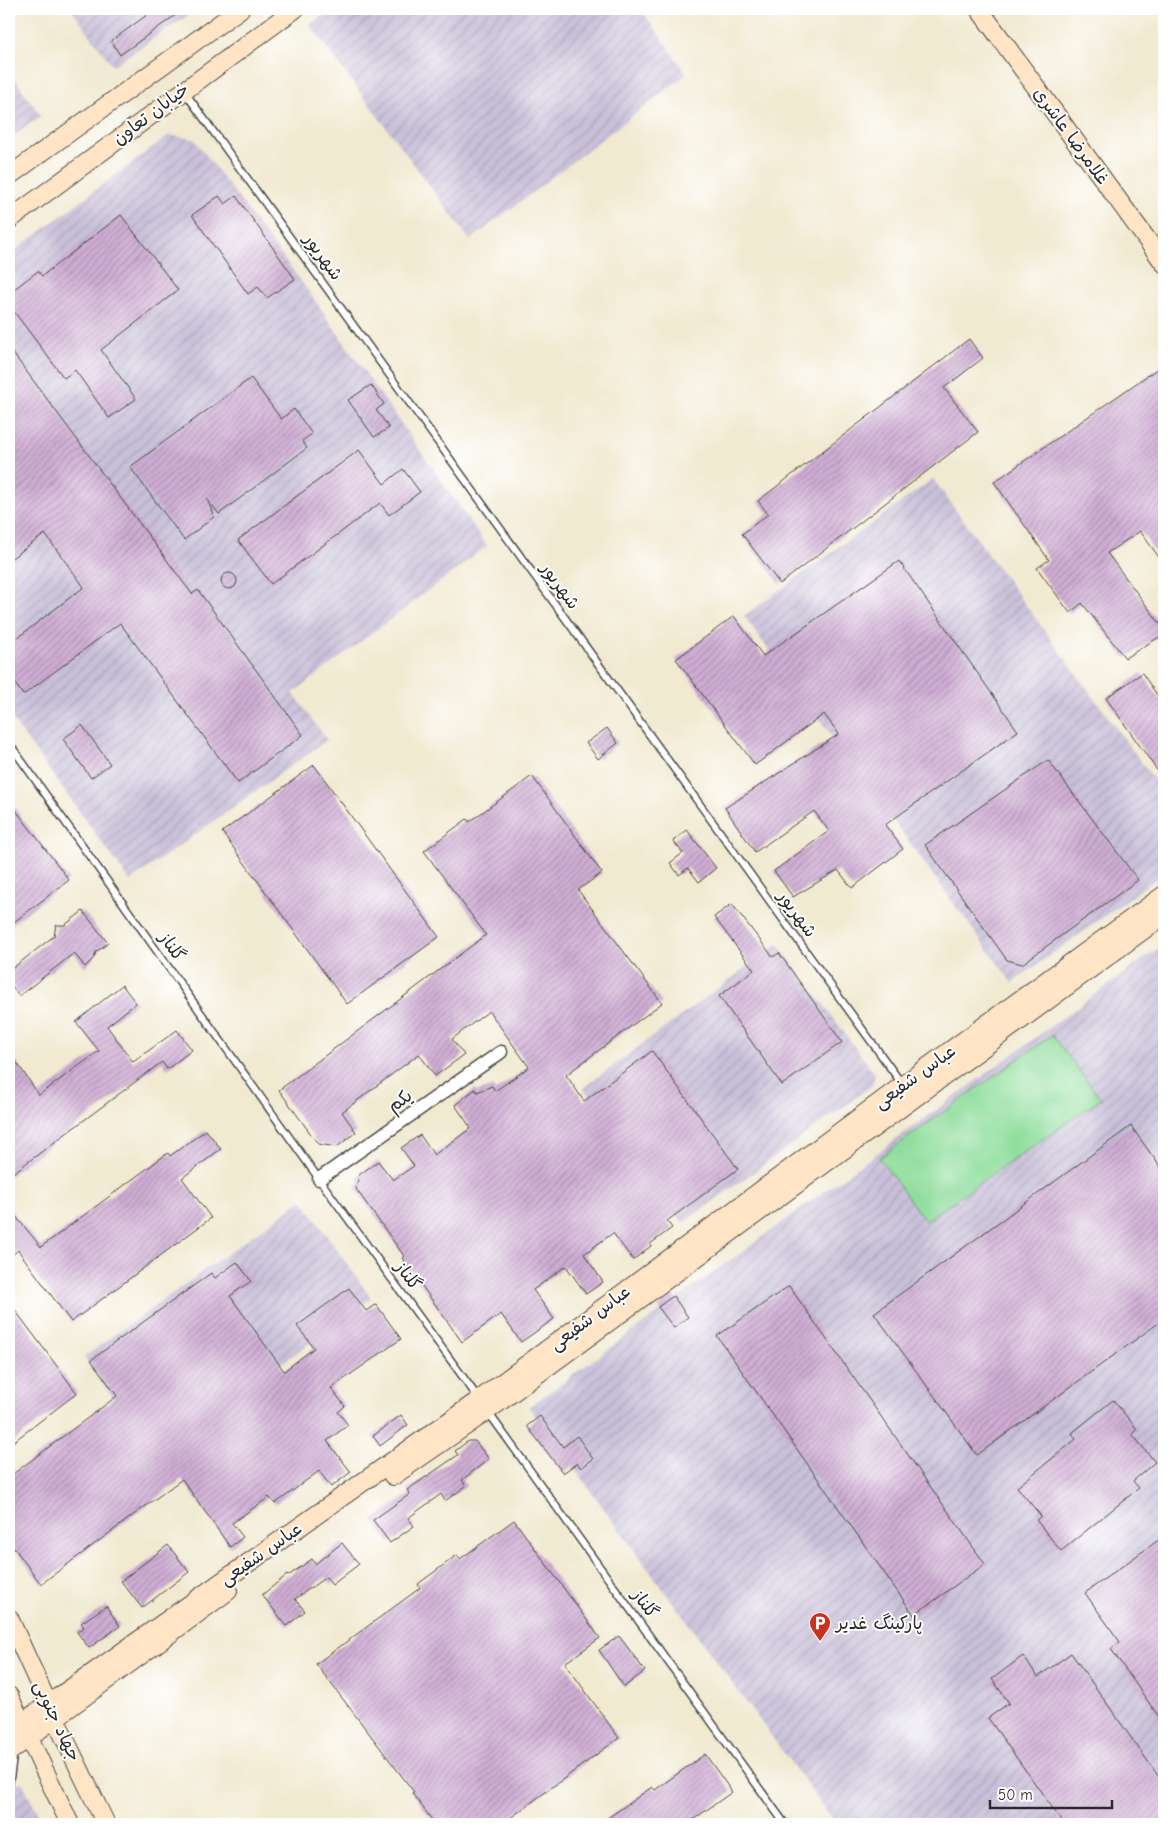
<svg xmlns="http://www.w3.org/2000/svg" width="1173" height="1833" font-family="'Comic Neue','Playpen Sans Arabic',sans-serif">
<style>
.industrial{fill:url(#industrial-furrows)}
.green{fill:#8edd9b;stroke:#5c8463}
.building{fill:url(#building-hatch)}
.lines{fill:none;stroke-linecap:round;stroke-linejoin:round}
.lane-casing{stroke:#494844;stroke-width:9}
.street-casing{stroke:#494844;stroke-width:15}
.secondary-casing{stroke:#494844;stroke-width:20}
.lane{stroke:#fff;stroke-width:6}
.street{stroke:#fff;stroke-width:12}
.secondary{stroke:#ffe4c6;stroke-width:18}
.labels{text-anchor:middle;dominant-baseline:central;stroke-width:4;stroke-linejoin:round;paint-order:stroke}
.street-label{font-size:18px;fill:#2b2b2b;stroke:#fff}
.poi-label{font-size:18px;fill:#2b2b2b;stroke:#fff;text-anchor:start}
</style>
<defs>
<pattern id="industrial-furrows" width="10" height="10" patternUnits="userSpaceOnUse" patternTransform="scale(1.25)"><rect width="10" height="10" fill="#c8bfd8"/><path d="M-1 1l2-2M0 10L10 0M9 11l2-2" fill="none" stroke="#aca4ba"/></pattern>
<pattern id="building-hatch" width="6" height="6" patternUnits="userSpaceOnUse" patternTransform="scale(1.25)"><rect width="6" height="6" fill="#d0aed5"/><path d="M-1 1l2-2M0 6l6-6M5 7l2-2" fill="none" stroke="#a98ead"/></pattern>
</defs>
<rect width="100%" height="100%" fill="#fff"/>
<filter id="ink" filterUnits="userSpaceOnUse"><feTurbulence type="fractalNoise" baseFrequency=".02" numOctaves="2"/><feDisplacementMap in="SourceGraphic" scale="10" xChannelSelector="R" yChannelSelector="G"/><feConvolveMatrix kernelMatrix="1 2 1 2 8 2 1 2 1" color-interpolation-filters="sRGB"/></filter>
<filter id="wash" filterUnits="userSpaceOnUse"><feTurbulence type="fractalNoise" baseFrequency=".0096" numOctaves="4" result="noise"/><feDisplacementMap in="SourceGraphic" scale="20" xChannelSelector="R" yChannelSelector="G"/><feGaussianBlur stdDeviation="1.12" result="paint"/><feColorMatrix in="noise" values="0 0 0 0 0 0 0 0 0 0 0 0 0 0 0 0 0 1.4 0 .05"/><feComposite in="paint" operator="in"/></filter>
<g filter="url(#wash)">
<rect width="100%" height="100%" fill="#f1e9d0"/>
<path class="industrial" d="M71,9H197L113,66Z
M333,9H641L687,74L470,240L310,25Z
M9,71L41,116L9,139Z
M169,135L194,139L306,288L487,546L293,693L327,740L130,881L9,715V255Z
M933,479L1164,793V873L1012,983L744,616Z
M778,944L875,1074L872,1086L683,1223L583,1088Z
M1164,944V1824H836L529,1407Z
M302,1200L371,1298L155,1456L84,1357Z
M22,1782L43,1824H9V1785Z"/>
<path class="green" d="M1052,1035L1101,1099L925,1221L879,1158Z"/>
<g id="blocks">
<path class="building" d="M142,9H184L120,55L111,41L147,15Z
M219,196L225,204L236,196L295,279L267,298L258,287L248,294L192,215Z
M121,215L178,290L101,350L136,399L109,418L75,370L64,378L9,305V293L38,271L42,276Z
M969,339L983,358L944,388L978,432L780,584L742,534L768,514L758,501Z
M9,348L192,594L198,590L303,735L238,783L120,623L23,695L9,675V644L84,587L45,534L9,560Z
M1164,364V564L1140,531L1107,553L1164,629V634L1125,658L1082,603L1070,613L1037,568L1049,560L994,482Z
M251,378L281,419L294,409L312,434L302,441L307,448L219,514L207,499L214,517L184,540L130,467Z
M371,385L384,404L376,410L389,428L374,437L348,400Z
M359,450L384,484L403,469L420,492L389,515L380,503L271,584L238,540Z
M899,561L1018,731L885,825L903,849L852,888L838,870L793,897L774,871L829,831L814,811L755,852L725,808L839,734L824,714L755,765L676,659L734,616L763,656Z
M221 581a8 8 0 1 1 16 0a8 8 0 1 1-16 0Z
M1142,673L1164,705V780L1106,698Z
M82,725L110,764L91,778L63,739Z
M607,728L618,743L598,759L586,743Z
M1048,760L1138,880L1022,964L1007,960L925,845Z
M314,765L439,937L347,1004L222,832Z
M532,776L602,873L578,890L662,1003L566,1075L584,1101L652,1051L738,1169L667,1221L672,1228L650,1244L651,1246L633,1260L613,1233L584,1254L603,1282L586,1294L566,1266L533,1290L554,1319L521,1342L501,1314L462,1342L402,1258L404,1256L356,1189L359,1175L378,1161L393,1180L414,1166L401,1148L420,1135L434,1155L471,1128L455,1105L475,1089L477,1092L492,1086L495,1091L529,1067L489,1011L452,1039L464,1055L435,1076L419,1054L342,1112L356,1132L337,1147L318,1144L279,1090L486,935L424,851L467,819L469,822Z
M9,801L69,880L9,926Z
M687,830L716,868L699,882L688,868L679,875L670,863L683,853L673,841Z
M732,904L773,957L779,953L842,1042L782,1085L719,996L754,970L714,917Z
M83,911L108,943L96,952L94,958L85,967L74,953L19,996L9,982V971L54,936L56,925H65Z
M122,985L136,1003L107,1026L133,1062L177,1030L192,1050L167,1069L162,1062L9,1176V1051L39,1095L99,1051L76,1022Z
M1131,1126L1164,1172V1319L977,1455L874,1313Z
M206,1130L221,1149L182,1178L211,1218L71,1322L18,1250L9,1258V1208L41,1247L168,1153L170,1156Z
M237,1262L251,1281L230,1296L284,1371L314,1348L297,1326L349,1288L366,1311L376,1304L401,1339L331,1388L345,1406L338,1412L348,1425L327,1441L351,1472L331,1487L319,1471L275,1504L269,1497L232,1523L243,1537L230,1547L182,1479L41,1584L9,1541V1477L117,1396L91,1360L211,1273L215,1278Z
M789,1286L985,1564L914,1615L717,1336Z
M673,1296L688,1317L674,1328L658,1307Z
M9,1302L77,1393L9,1445Z
M1113,1400L1137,1429L1132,1434L1155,1462L1133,1481L1139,1488L1061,1551L1036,1520L1041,1516L1017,1487L1076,1439L1072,1433Z
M401,1415L408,1425L380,1446L373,1436Z
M540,1416L563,1447L577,1436L593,1459L581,1468L577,1463L563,1473L527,1426Z
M468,1441H475L489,1459L462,1480L466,1486L445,1501L441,1494L408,1518L414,1526L390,1543L373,1520L410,1494L407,1490L458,1455L455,1451Z
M514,1520L600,1638L565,1663L619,1738L502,1824H435L412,1793L414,1792L316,1664L420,1588L418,1584L457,1555L460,1559Z
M1164,1536V1724L1111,1649L1120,1642L1085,1593Z
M342,1543L359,1564L332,1585L326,1577L295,1599L305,1611L287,1626L262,1595L287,1575L288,1576L312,1559L315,1564Z
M168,1545L189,1572L142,1608L121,1581Z
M106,1606L120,1626L89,1648L77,1632L84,1627L81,1623Z
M619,1636L645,1671L624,1687L599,1650Z
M1071,1653L1164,1784V1824H1064L988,1718L1009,1703L992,1679L1023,1656L1038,1677Z
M705,1754L732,1792L687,1824H599L652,1787L655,1790Z"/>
</g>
</g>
<g filter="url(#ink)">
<use href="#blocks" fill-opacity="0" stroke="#494844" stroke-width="1"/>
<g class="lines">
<g class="lane-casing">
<path id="lane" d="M184,91L902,1084
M9,743L319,1179L479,1399
M488,1412L785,1824
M9,1785L14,1751"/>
</g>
<g class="street-casing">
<path id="street" d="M319,1179L501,1052"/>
</g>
<g class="secondary-casing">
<path id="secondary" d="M979,9L1164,263
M9,176L240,9
M9,220L295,9
M393,1476L487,1411L1164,915
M9,1618L48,1704L106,1824
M9,1696L70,1824
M9,1732L479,1400L903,1085L1164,895
M9,1752L228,1591"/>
</g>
<use href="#lane" class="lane"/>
<use href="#street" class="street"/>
<use href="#secondary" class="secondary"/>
</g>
</g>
<defs>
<g id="parking-pin" transform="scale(1.125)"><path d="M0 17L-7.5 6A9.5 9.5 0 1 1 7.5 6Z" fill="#c8321e" stroke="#fff"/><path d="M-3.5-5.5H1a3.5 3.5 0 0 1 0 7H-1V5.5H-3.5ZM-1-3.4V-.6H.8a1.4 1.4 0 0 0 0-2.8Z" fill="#fff"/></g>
</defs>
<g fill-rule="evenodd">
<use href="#parking-pin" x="820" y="1623"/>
</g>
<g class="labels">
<g class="street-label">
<text transform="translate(151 114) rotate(-37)">خیابان تعاون</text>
<text transform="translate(1071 136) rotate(54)">غلامرضا عاشری</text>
<text transform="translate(323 257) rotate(54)">شهریور</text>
<text transform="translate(560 586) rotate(54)">شهریور</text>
<text transform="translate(797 914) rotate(54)">شهریور</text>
<text transform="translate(172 947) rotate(55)">گلناز</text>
<text transform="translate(915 1077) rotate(-36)">عباس شفیعی</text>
<text transform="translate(400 1101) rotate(-35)">یکم</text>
<text transform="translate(408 1276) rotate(54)">گلناز</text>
<text transform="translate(590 1318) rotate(-37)">عباس شفیعی</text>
<text transform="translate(261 1554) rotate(-35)">عباس شفیعی</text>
<text transform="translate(645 1604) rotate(54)">گلناز</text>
<text transform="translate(57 1721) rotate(65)">جهاد جنوبی</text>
</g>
<g class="poi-label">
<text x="836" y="1623">پارکینگ غدیر</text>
</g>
</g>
<rect width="1173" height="1833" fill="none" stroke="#fff" stroke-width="30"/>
<path d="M990 1800v8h122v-8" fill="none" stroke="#2b2b2b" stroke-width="2.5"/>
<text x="998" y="1800" font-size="15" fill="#2b2b2b" stroke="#ffffff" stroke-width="4" paint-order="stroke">50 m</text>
</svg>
